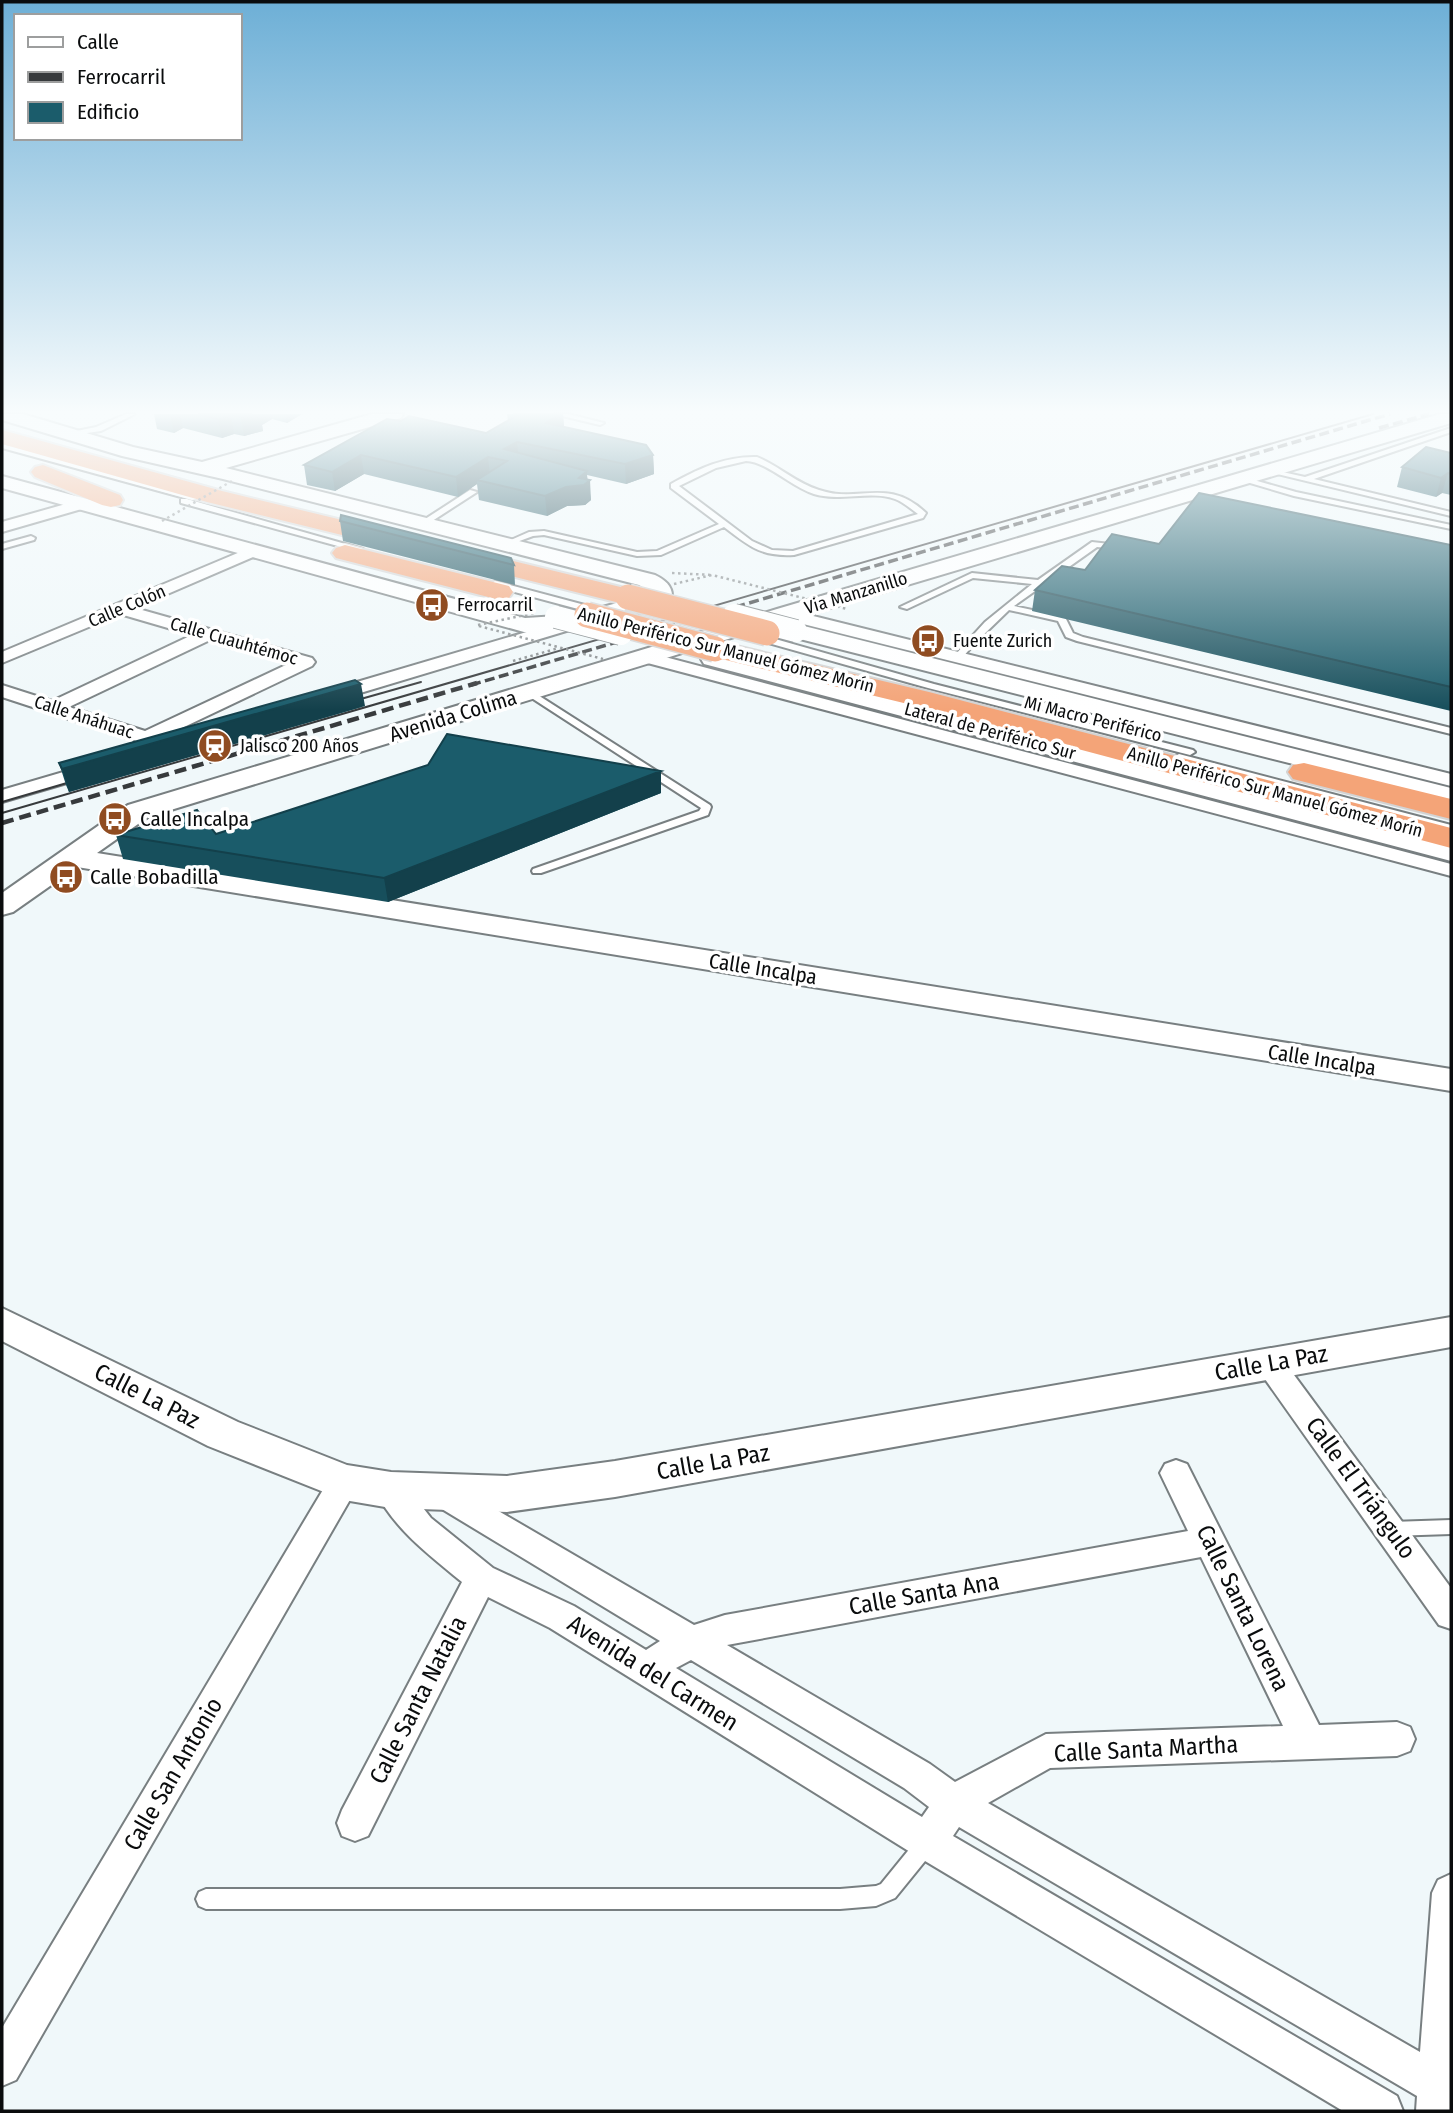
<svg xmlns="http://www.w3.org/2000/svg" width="1453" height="2113" font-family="'Fira Sans Condensed',sans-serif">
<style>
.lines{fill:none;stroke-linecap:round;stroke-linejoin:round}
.lane-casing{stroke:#787f81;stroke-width:4}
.street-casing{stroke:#787f81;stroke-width:4}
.secondary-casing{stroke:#787f81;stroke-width:4}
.highway-casing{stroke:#d3d3d3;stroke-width:4}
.path{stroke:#858a8c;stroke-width:2.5;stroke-dasharray:2.5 3.5;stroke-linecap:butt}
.lane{fill:#fff;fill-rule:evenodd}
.street{fill:#fff;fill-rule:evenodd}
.secondary{fill:#fff;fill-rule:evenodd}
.highway{fill:#f4a478;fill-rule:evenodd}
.tram{stroke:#373a3c;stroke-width:2}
.rail-far1{stroke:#373a3c;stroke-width:3.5;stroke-dasharray:10 4.5;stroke-linecap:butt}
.rail{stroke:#373a3c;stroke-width:4.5;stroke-dasharray:12 6;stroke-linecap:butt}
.secondary-bridge-casing{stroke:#787f81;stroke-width:24;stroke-linecap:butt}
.highway-bridge-casing{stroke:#d3d3d3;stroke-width:28;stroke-linecap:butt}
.path-bridge{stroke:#858a8c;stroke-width:2.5;stroke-dasharray:2.5 3.5;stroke-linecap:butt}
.secondary-bridge{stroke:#fff;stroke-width:22}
.highway-bridge{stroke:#f4a478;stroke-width:25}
.wall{fill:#174f5c}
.shaded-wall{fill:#13404b}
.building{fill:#1b5c6b;stroke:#13404b;stroke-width:2}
.labels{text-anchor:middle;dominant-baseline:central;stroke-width:7;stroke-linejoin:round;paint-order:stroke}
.far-street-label{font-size:18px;fill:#0a0c0d;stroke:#fff}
.far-poi-label{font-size:18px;fill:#0a0c0d;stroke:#fff;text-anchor:start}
.street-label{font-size:21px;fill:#0a0c0d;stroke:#fff}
.poi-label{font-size:21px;fill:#0a0c0d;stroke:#fff;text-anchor:start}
.near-street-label{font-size:24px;fill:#0a0c0d;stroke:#fff}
</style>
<rect width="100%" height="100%" fill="#f0f8fa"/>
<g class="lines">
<g class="lane-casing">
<path id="lane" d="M126,414H135L101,431L66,436L62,434L96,427Z
M554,414H568L604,423L600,425Z
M1451,428V432L1314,479L1451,512V516L1265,471L1269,469L1305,477Z
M2,444L198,496L199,498L192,500L2,448Z
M757,457C779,466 796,483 819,490C859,504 887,476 926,513L923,518L794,555C761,557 749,546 724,527L661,555L637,556L544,535L533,536L506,546L502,544L529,532L544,531L637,552L657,551L719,524L671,488V484C698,469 725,456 757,457ZM746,461C768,462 791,487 814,494C841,502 871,490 895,499C903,502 910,508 918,514L793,551L772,550L752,541L679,486L716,468Z
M1240,476L1296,492L1451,525V529L1294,496L1240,480Z
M470,490L477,492L426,525L419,523Z
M181,499H187L363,549L356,551L181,503Z
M31,536L35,538L34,540L2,549V544Z
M1092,542L1119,545L1123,547L1119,549L1097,547L1014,606L1065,617L1073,633L1083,637L1451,728V734L1077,641L1066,637L1058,621L1009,610L976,642L961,659H955V655L985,622L1032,584L973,578L907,609L900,607L972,573L1038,580Z
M495,581L596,608L597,610L593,613L492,586L491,584Z
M761,635L934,684L1193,750L1195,752L1190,755L928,688L758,640L757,638Z
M530,690L710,805L711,807L708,815L541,873H533L532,871L533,869L699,811L701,808L527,695V691Z
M1179,754L1451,825V831L1176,759L1174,757Z
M1451,1520V1534L1391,1536L1385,1534L1383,1529L1385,1524L1391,1522Z
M927,1834L934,1836L936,1843L934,1850L895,1898L876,1906L840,1909H206L199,1906L196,1899L199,1892L206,1889H840L876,1886L881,1884L920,1836Z"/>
</g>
<g class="street-casing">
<path id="street" d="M80,500L88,505L85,508L2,532V522Z
M252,547L260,552L258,555L135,608L312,658L315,662L312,666L163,737L171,743L161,749L2,697V685L52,701L192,635L120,614L2,663V652ZM210,640L290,663L145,731L69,707Z
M785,609L1451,774V786L779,618L776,614L779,610Z
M567,620L573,621L576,625L573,629L337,700H323L321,696L323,692Z
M646,652L1451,864V876L640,661L637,657Z
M94,763L101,765L104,769L101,773L2,802V790Z
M1270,1352L1280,1356L1451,1588V1629L1439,1625L1260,1372L1255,1364L1260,1356Z
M1176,1460L1187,1464L1319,1725L1397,1722L1410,1727L1415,1739L1410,1751L1397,1756L1050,1768L988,1803L1420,2052L1432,1893L1438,1880L1451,1874V2111H1416L1417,2096L959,1827L953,1836L1397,2096L1403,2111H1343L915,1855L550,1628L488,1597L368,1836L355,1841L342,1836L337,1823L342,1810L462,1582C429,1555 394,1529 375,1490L380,1481L391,1477L402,1481L431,1518L493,1568L574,1606L646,1650L660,1641L432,1503L427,1494L432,1485L443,1481L454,1485L694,1625L725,1615L1188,1531L1160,1473L1165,1464ZM1201,1557L1283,1726L1046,1734L955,1782L930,1764L727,1645ZM691,1660L904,1788L929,1807L922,1817L676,1668Z
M344,1469L355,1473L360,1482L355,1491L16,2080L2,2086V2028L333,1473Z"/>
</g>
<g class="secondary-casing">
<path id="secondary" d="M2,414H23L133,447L202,462L372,414H403L401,418L226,468L655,575C665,580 673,586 672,598L662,606C617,619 572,634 524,632L2,488V476L525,618L574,615L649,594V591L639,585L223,479L122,456L2,420Z
M1440,414H1451V423L793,619L148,817L97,853L1451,1069V1091L77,867L13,912L2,915V893L128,805L777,609Z
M796,624L1451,788V804L788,636L784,631L788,626Z
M713,652L1451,843V861L704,664L701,659L704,654Z
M2,1308L238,1422L347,1465L391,1472L507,1476L615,1461L1451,1317V1347L615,1497L507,1512L391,1508L344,1500L208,1446L2,1341Z"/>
</g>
<g class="highway-casing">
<path id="highway" d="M2,430L222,491L400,534L404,539L400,544L391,547L207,502L2,444Z
M43,465L120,495L123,500L120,505L111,507L102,505L35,477L31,472L35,467Z
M345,545L509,586L513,592L509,598L500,600L336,558L332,553L336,548Z
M464,549L637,591L641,597L637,603L628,605L455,562L451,557L455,552Z
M715,641L929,692L1451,828V848L912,705L705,655L701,649L705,643Z
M1304,763L1451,799V819L1293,779L1288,772L1293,765Z"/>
</g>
<path class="path" d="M672,573L712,575
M513,661L559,648"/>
<use href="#lane" class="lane"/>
<use href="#street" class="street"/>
<use href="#secondary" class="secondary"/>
<use href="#highway" class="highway"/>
<path class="tram" d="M343,704L421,682
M2,802L84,778
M2,813L1373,414"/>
<path class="rail-far1" d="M1379,428L1429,414
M471,685L1390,414"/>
<path class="rail" d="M2,823L477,683"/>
<g class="secondary-bridge-casing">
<path id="secondary-bridge" d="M734,615L796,631
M556,617L621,634"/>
</g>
<g class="highway-bridge-casing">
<path id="highway-bridge" d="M628,597L767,633
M587,615L715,649"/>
</g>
<path class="path-bridge" d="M162,521L232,481
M674,584L712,575L847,609
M478,625L535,613
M479,626L603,659"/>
<use href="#secondary-bridge" class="secondary-bridge"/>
<use href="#highway-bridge" class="highway-bridge"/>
</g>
<path class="wall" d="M154,414H302L287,423L272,419L262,425L263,431L244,436L234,434L222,438L183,428L174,433L157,429Z
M507,414H563L564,427L653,455L654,474L626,484L587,475L591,500L585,505L567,506L547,516L479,500L477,484L458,497L364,474L335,491L307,485L304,465L486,433L508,421Z
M1451,453V495L1442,493L1436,497L1397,487L1402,467Z
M340,521L514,565L515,585L343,541Z
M1159,544L1451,545V711L1032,611L1035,590L1085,570Z
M365,706L69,792L66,785L59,763Z
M661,771V793L388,902L123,859L116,835L216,834Z"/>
<path class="shaded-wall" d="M170,414H180L183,428L174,433Z
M252,414H272V419L262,425L263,431L244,436L241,417Z
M285,414H302L287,423Z
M558,414H563L564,429L546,423Z
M231,415L234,434L222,438L218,419Z
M517,442L519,461L504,449Z
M361,455L364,474L335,491L332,472Z
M653,455L654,474L626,484L625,464Z
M488,457L490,476L477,480V484L458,497L456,477Z
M587,471V482L590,480L591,500L585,505L567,506L547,516L545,496L566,487Z
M1448,473L1442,493L1436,497L1441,478Z
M361,684L365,706L69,792L62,769Z
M661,771V793L388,902L384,878Z"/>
<path class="building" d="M198,414H252L241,417L231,415L218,419Z
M513,414H558L546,423L646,445L653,455L625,464L517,442L504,449L587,471L579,478L590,480L584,485L566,487L545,496L477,480L507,461L488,457L456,477L361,455L332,472L304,465L387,419L401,421L409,416L486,433L518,415Z
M1426,447L1451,453V474L1448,473L1441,478L1402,467Z
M1199,493L1451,545V687L1035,590L1062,566L1085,570L1112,534L1159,544Z
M341,515L511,558L514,565L340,521Z
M355,680L361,684L62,769L59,763Z
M447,734L661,771L384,878L116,835L197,810L216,834L428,765Z"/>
<linearGradient id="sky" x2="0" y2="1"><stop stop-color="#6dafd6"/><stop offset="0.58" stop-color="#f8fcfd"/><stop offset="1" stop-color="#f8fcfd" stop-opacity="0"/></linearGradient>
<rect width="1453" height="710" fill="url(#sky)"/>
<defs>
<g id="bus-disc" transform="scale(1.75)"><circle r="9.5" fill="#904c21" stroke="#fff"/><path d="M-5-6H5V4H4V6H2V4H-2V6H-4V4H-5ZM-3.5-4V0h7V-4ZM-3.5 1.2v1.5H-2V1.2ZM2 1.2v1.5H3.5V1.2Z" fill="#fff"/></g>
<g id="station-disc" transform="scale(1.75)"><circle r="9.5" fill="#904c21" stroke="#fff"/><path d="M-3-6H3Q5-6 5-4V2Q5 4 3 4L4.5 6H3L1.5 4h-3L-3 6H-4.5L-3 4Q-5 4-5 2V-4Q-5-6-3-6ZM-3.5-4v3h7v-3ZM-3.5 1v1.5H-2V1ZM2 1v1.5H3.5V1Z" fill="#fff"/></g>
</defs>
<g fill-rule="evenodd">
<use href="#bus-disc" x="432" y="605"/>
<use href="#bus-disc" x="928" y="641"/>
<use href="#station-disc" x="215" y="746"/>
<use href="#bus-disc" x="115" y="819"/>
<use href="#bus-disc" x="66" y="877"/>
</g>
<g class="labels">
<g class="far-street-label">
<text transform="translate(856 593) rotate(-17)">Via Manzanillo</text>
<text transform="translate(127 606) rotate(-23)">Calle Colón</text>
<text transform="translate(234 641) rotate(16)">Calle Cuauhtémoc</text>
<text transform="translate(726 650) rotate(14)">Anillo Periférico Sur Manuel Gómez Morín</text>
<text transform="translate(84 717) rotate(18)">Calle Anáhuac</text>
<text transform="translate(1093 719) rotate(14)">Mi Macro Periférico</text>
<text transform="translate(990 731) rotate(15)">Lateral de Periférico Sur</text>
<text transform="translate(1275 792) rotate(15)">Anillo Periférico Sur Manuel Gómez Morín</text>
</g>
<g class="far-poi-label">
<text x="457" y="605">Ferrocarril</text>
<text x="953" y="641">Fuente Zurich</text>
<text x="240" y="746">Jalisco 200 Años</text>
</g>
<g class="street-label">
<text transform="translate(453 716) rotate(-17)">Avenida Colima</text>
<text transform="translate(763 969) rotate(9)">Calle Incalpa</text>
<text transform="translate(1322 1060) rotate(9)">Calle Incalpa</text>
</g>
<g class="poi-label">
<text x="140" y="819">Calle Incalpa</text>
<text x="90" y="877">Calle Bobadilla</text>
</g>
<g class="near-street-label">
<text transform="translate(1271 1363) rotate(-10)">Calle La Paz</text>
<text transform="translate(147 1396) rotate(27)">Calle La Paz</text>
<text transform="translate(713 1462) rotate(-10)">Calle La Paz</text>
<text transform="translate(1361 1488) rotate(54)">Calle El Triángulo</text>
<text transform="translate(924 1594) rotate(-10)">Calle Santa Ana</text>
<text transform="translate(1243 1608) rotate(64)">Calle Santa Lorena</text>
<text transform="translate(653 1673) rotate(32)">Avenida del Carmen</text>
<text transform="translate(418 1700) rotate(-63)">Calle Santa Natalia</text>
<text transform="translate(1146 1749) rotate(-3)">Calle Santa Martha</text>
<text transform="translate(173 1774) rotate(-60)">Calle San Antonio</text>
</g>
</g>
<rect width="1453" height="2113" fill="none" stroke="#0a0c0d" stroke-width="7"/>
<rect x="14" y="14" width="228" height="126" fill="#ffffff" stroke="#9d9e9e" stroke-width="2"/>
<rect x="28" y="37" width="35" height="10" fill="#ffffff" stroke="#9d9e9e" stroke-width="2"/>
<text x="77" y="49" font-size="21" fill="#0a0c0d">Calle</text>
<rect x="28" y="72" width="35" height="10" fill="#373a3c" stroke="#9d9e9e" stroke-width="2"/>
<text x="77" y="84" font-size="21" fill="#0a0c0d">Ferrocarril</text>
<rect x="28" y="102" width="35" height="21" fill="#1b5c6b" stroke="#9d9e9e" stroke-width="2"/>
<text x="77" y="119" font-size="21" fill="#0a0c0d">Edificio</text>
</svg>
